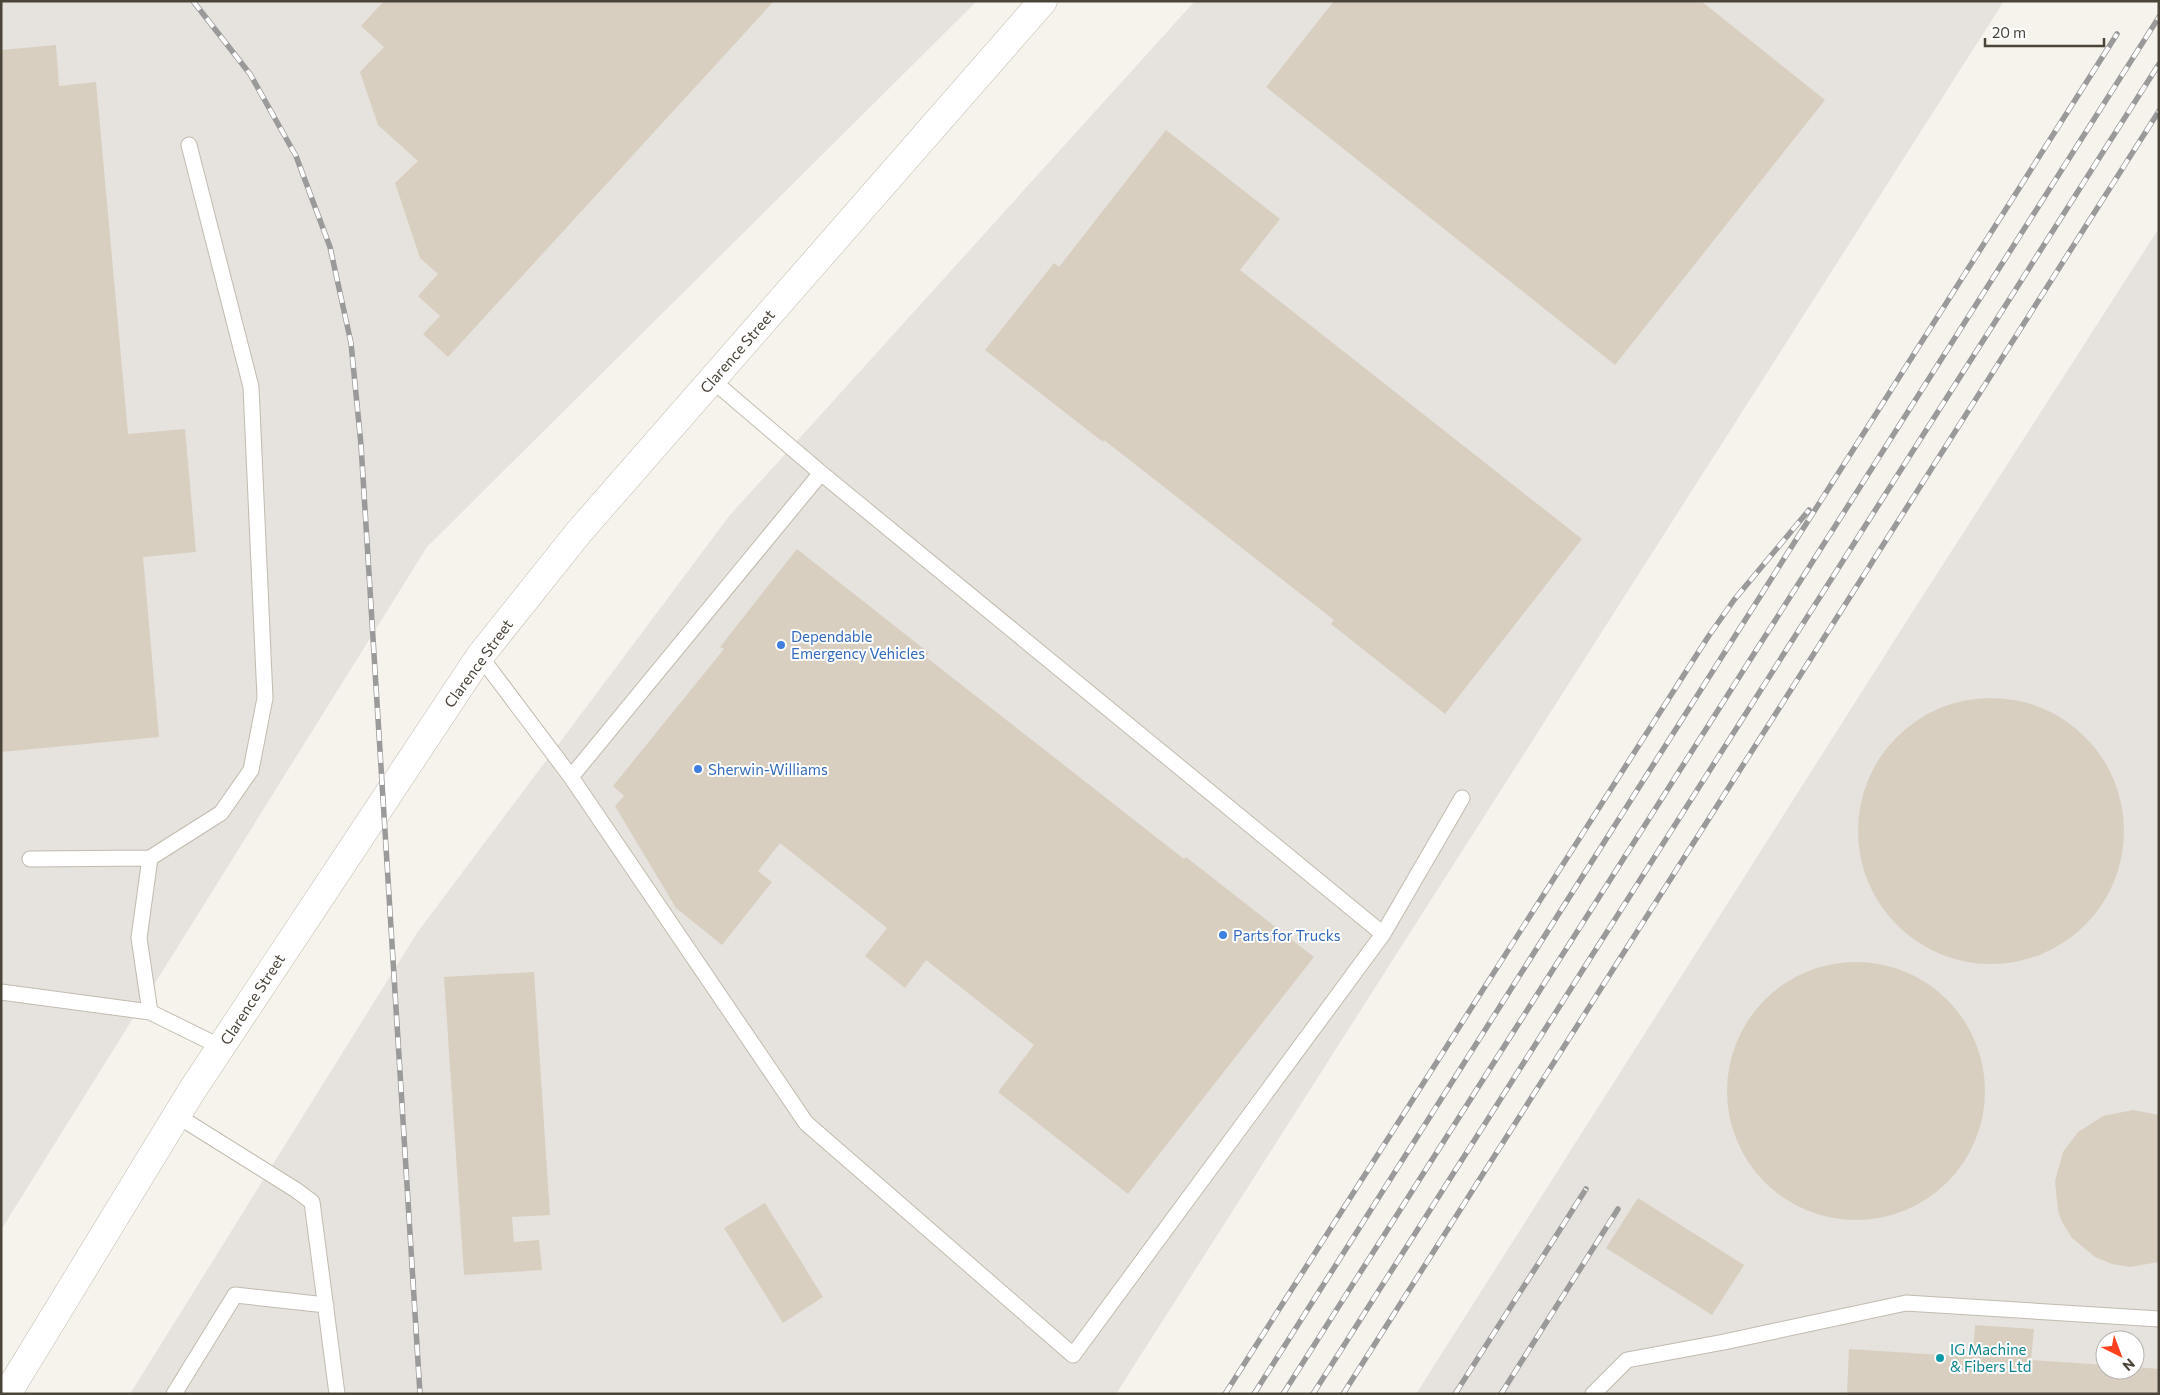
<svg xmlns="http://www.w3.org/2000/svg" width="2160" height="1395" font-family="Commissioner,sans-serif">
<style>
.industrial{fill:#e6e2dd;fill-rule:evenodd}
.building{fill:#d8cfc1}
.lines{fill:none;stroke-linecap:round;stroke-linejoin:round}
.service-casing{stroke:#c2bbae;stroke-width:17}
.tertiary-casing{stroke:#c2bbae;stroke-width:29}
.service{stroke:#fff;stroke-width:15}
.tertiary{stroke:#fff;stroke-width:28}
.rail-casing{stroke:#9a9a9a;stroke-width:5.5}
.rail{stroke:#fff;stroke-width:4;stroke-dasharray:11;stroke-linecap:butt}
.shop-dot{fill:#3f7fe0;stroke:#fff;stroke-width:2}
.culture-dot{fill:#0f9aa8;stroke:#fff;stroke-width:2}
.labels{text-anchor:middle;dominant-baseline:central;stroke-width:4;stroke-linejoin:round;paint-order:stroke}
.street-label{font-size:15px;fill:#4b4439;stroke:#fff}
.shop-label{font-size:15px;fill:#366cbe;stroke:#fff;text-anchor:start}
.culture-label{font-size:15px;fill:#0d838f;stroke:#fff;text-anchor:start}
</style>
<rect width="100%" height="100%" fill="#f6f3ec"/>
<path class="industrial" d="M1,1H977L427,547L1,1230Z
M1195,1H2004L1116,1394H130L417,933L730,515Z
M2159,228V1394H1416L1915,608ZM2105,1340H2135V1370H2105Z"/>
<path class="building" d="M384,1H774L448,357L423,334L440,316L418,296L438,274L420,258L395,183L418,161L378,125L360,72L384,47L361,26Z
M1334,1H1701L1825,100L1615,365L1266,87Z
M56,45L59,86L96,82L128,434L185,429L196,552L143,557L159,737L1,752V50Z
M1166,130L1280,219L1240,270L1582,539L1445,714L1331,624L1334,620L1104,440L1103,442L985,350L1054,263L1059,267Z
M797,549L929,653L926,657L1184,859L1186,857L1314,957L1128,1194L998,1092L1034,1045L926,960L905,988L865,956L887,928L780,843L758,871L772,882L722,945L676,908L615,806L624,796L613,786L724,649L720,647Z
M1858 831a133 133 0 1 1 266 0a133 133 0 1 1-266 0Z
M1727 1091a129 129 0 1 1 258 0a129 129 0 1 1-258 0Z
M534,972L550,1215L512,1217L514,1242L539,1240L542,1270L464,1275L444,977Z
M2133,1110L2159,1115V1262L2130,1267L2112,1264L2095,1257L2072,1238L2062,1222L2058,1211L2055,1181L2063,1152L2078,1132L2103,1116Z
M1638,1198L1744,1265L1712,1315L1606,1248Z
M765,1203L823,1297L783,1323L724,1228Z
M1975,1325L2034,1329L2031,1360L2105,1365V1370H2135V1367L2159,1369V1394H1847L1849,1349L1973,1357Z"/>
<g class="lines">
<g class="service-casing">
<path id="service" d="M189,145L251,387L265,698L251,770L221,813L150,858L139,938L150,1012L221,1047
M712,380L821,473L1383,934L1462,798
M480,656L571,777L806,1123L1073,1355L1383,934
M571,777L821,473
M30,859L150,858
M1,992L150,1012
M176,1115L296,1190L312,1202L337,1394
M174,1394L235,1295L326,1305
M1593,1394L1627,1360L1724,1342L1906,1303L2159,1319"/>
</g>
<g class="tertiary-casing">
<path id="tertiary" d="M7,1394L191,1092L480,656L579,532L1043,1"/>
</g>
<use href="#service" class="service"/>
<use href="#tertiary" class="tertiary"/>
<g class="rail-casing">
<path id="rail" d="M193,1L250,74L296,156L330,247L351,343L361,445L420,1394
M1225,1394L1708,637L1734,600L1809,510
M1254,1394L2117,34
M1283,1394L2159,17
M1313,1394L2159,64
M1343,1394L2159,111
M1455,1394L1586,1189
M1501,1394L1618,1209"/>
</g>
<use href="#rail" class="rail"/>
</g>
<g class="shop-dot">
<circle cx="781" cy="645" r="5"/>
<circle cx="698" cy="769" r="5"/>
<circle cx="1223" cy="935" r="5"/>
</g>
<circle class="culture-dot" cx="1940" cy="1358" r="5"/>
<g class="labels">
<g class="street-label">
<text transform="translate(737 351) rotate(-49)">Clarence Street</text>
<text transform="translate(478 663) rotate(-54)">Clarence Street</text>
<text transform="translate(252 999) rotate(-57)">Clarence Street</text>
</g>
<g class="shop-label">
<text x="791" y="636">Dependable<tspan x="791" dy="17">Emergency Vehicles</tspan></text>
<text x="708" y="769">Sherwin-Williams</text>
<text x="1233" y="935">Parts for Trucks</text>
</g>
<g class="culture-label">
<text x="1950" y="1349">IG Machine<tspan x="1950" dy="17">&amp; Fibers Ltd</tspan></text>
</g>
</g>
<rect width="2160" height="1395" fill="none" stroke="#4b4439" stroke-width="5"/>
<g transform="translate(2120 1355) rotate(138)"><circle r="24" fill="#ffffff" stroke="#b7b4b0"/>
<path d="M0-4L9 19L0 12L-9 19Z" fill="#fc3f1d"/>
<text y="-8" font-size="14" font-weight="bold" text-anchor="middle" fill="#4b4439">N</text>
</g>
<path d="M1985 38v8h119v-8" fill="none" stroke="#4b4439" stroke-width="2.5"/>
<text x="1992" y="38" font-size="15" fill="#4b4439" stroke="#ffffff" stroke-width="4" paint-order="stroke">20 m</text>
</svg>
